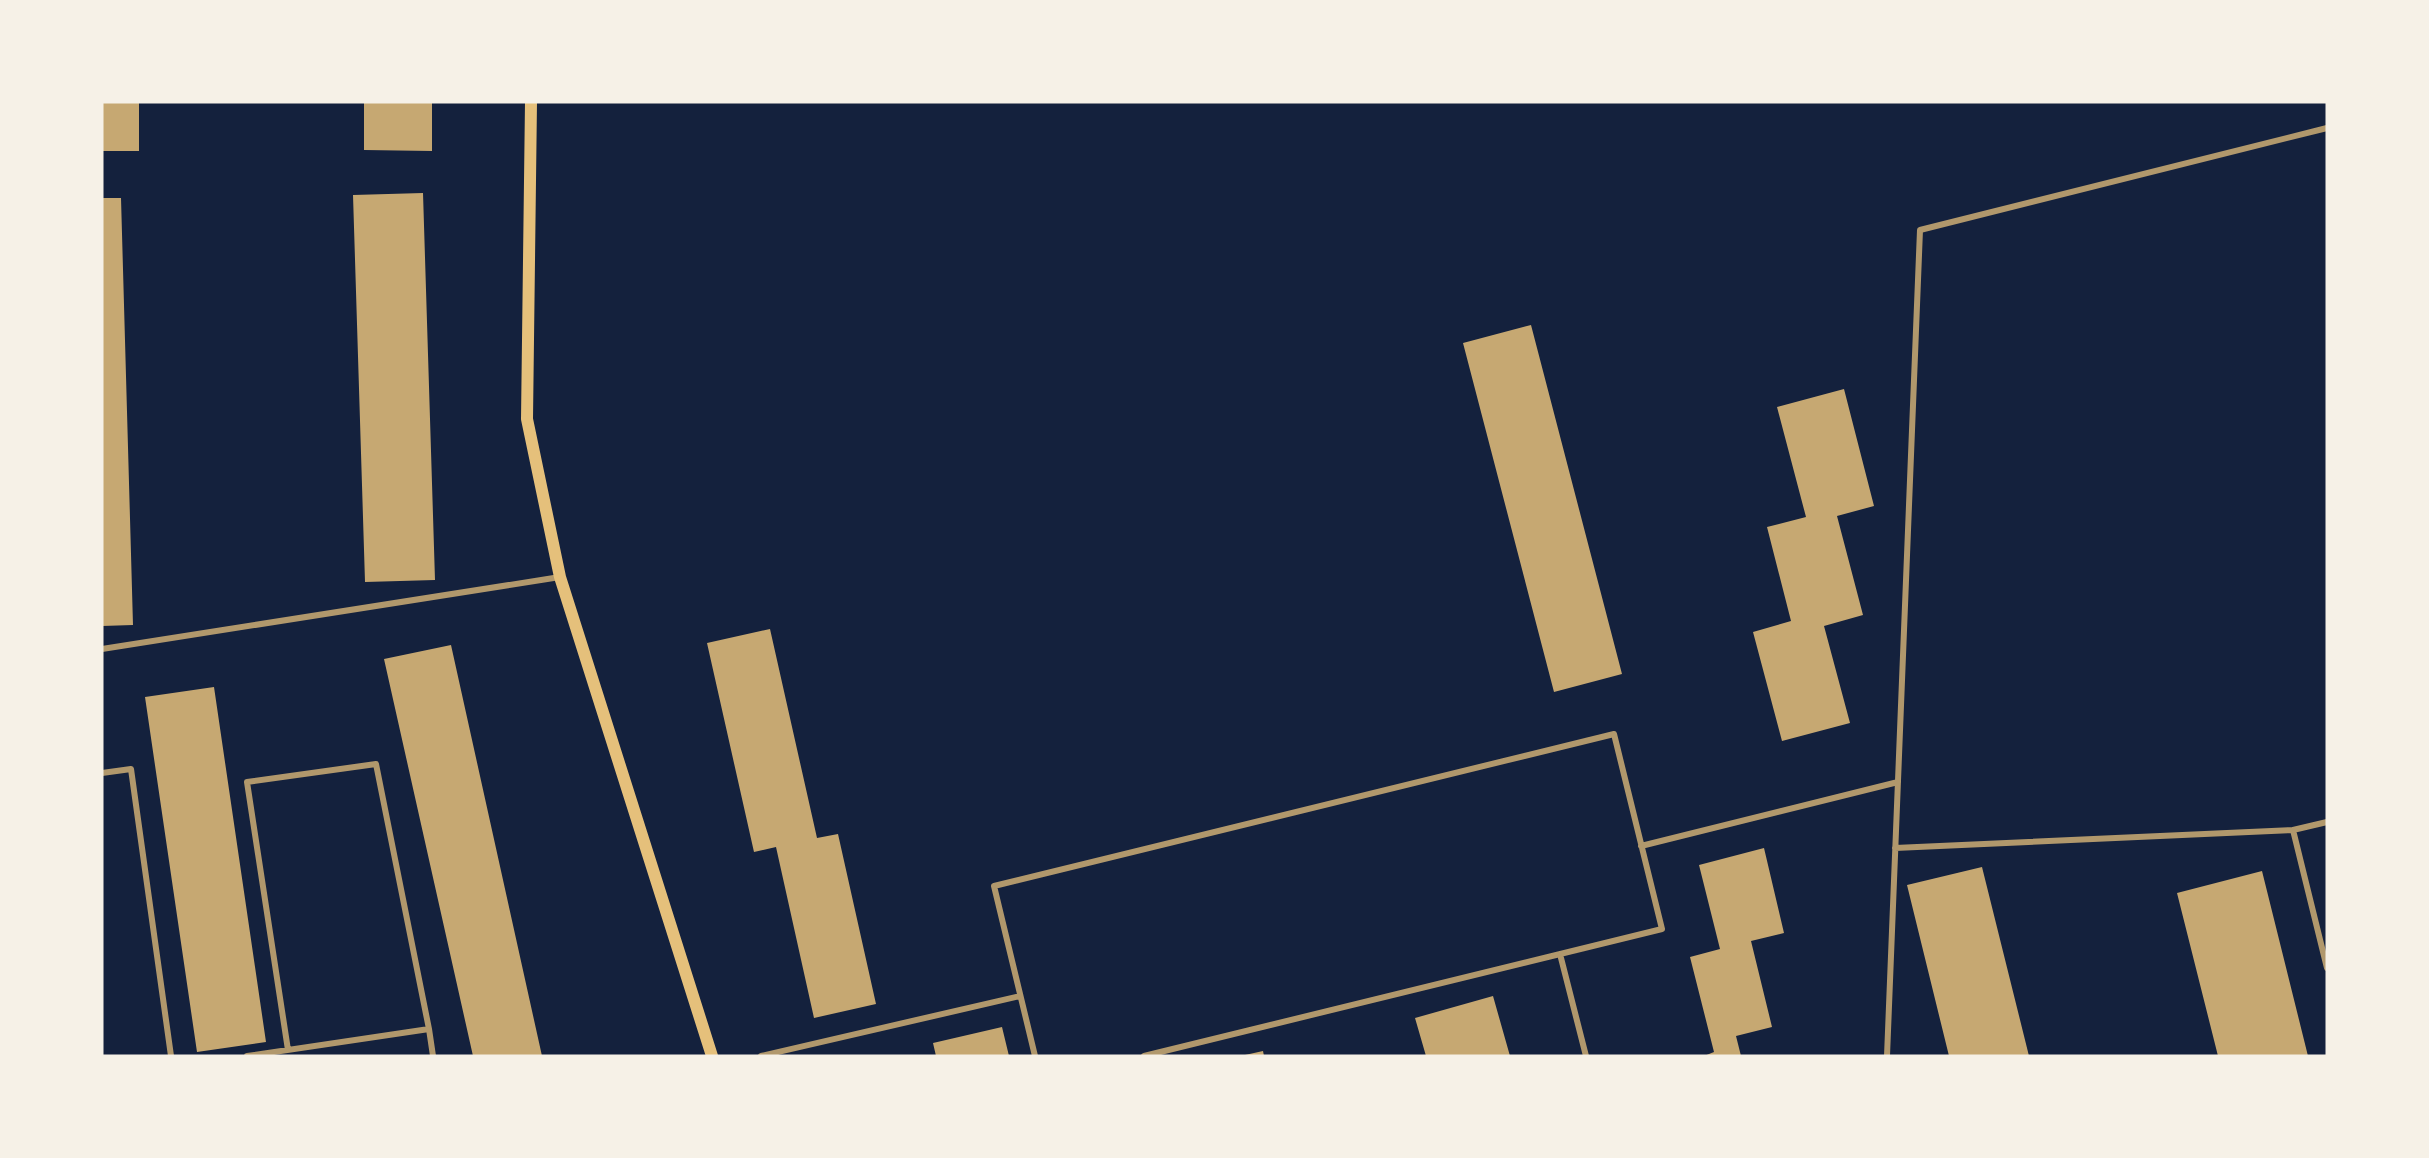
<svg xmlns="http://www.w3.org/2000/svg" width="2429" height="1158" font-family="Arial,sans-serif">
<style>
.building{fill:#c6a872}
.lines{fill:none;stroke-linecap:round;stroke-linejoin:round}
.minor{stroke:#b1986c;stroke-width:6}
.secondary{stroke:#e5c07b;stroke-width:12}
</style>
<rect width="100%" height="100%" fill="#14213d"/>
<path class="building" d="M102,102H139V151H102Z
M364,102H432V151L364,150Z
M423,193L435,580L365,582L353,195Z
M102,198H121L133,625L102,626Z
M1531,325L1622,674L1554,692L1463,343Z
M1844,389L1874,506L1837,516L1863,615L1824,626L1850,723L1782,741L1753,632L1791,621L1767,527L1806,517L1777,407Z
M770,629L817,838L838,834L876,1004L814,1018L776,847L754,852L707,643Z
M451,645L542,1056H473L384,659Z
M214,687L266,1042L197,1052L145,697Z
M1764,848L1784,933L1751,941L1772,1027L1736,1036L1741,1056H1704L1714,1052L1690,957L1720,949L1699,865Z
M1982,867L2029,1056H1949L1907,885Z
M2262,871L2308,1056H2218L2177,893Z
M1493,996L1510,1056H1426L1415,1018Z
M1002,1027L1009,1056H936L933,1043Z
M1263,1051L1264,1056H1245V1055Z"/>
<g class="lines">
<path class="minor" d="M102,649L560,577
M102,773L131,769L171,1056
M2293,830L2327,968
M1641,846L1898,782
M1895,848L2293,830L2327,822
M1560,954L1586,1056
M288,1050L247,782L376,764L429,1029
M247,1056L429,1029L433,1056
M761,1056L1020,996
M1035,1056L994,886L1614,734L1662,929L1144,1056
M1887,1056L1920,230L2327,128"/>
<path class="secondary" d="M531,102L527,419L560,577L712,1056"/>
</g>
<rect width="2429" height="1158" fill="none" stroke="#f6f1e7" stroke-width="207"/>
</svg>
